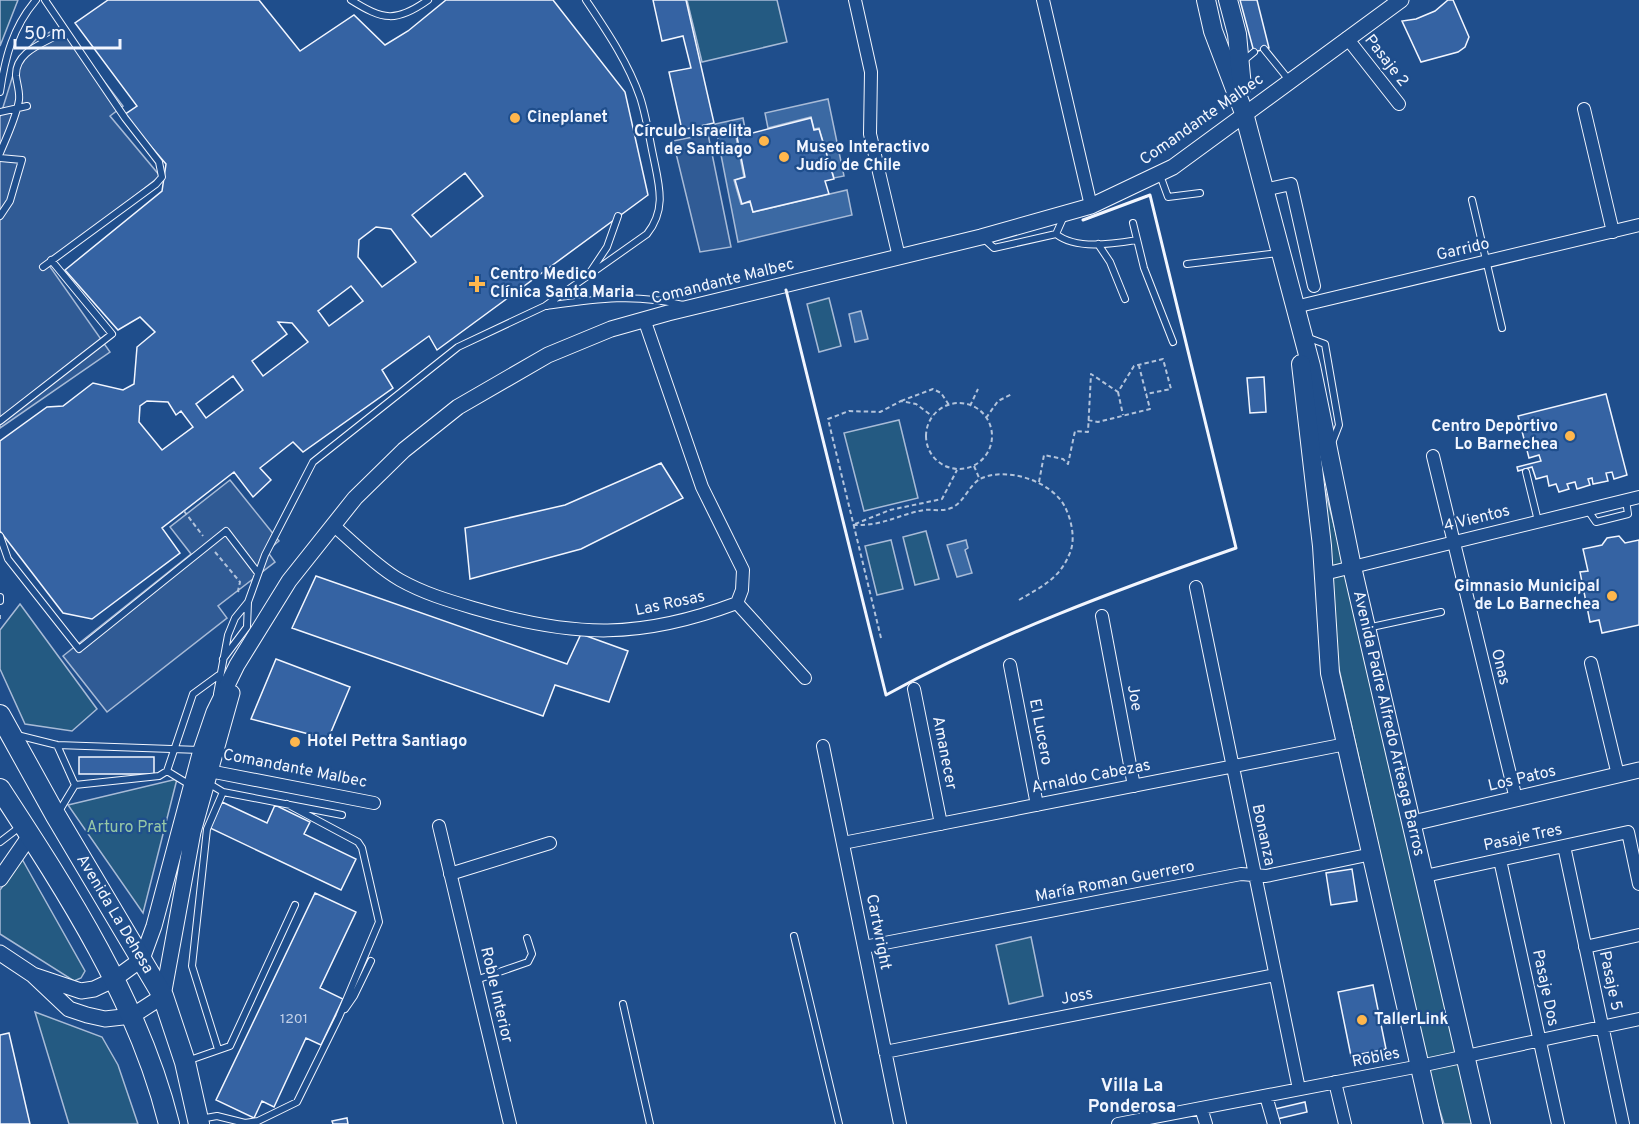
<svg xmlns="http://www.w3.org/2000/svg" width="1639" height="1124" font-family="Overpass,sans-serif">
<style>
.green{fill:#245a82;stroke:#a8bbd7;stroke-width:1.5}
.parking{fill:#305b95;stroke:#a8bbd7;stroke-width:1.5}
.water{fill:#3b69a3;stroke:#a8bbd7;stroke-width:1.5}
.building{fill:#3563a3;stroke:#f2f6ff;stroke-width:1.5;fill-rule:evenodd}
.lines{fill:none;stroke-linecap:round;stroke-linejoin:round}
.service-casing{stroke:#f2f6ff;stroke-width:8}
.minor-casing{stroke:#f2f6ff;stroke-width:14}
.tertiary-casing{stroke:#f2f6ff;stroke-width:17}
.secondary-casing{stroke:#f2f6ff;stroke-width:20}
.primary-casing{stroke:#f2f6ff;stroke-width:22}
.path{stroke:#b3c4dc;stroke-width:2;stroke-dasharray:4.5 3;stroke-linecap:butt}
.service{stroke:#1f4e8c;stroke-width:6}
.minor{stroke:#1f4e8c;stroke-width:12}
.tertiary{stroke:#1f4e8c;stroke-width:15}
.secondary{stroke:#1f4e8c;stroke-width:18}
.primary{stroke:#1f4e8c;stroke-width:20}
.wall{stroke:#f2f6ff;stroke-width:3}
.poi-dot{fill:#ffb74d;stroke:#1f4e8c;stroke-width:2}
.labels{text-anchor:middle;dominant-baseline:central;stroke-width:4.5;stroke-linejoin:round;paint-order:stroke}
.number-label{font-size:14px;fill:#c3d1e8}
.street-label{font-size:16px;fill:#f2f6ff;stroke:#1f4e8c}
.poi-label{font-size:16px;font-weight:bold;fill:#f2f6ff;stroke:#1f4e8c;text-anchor:start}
.park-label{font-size:16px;fill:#97c8a6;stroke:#1f4e8c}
.neighbourhood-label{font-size:18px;font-weight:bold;fill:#f2f6ff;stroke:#1f4e8c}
</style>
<rect width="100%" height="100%" fill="#1f4e8c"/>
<path class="green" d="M0,0H18L0,46Z
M687,0H777L787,42L702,62Z
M829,298L841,346L819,352L807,304Z
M899,420L918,498L864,511L844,433Z
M1318,462L1363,640L1473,1124H1444L1431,1082L1331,633Z
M926,531L939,579L915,585L903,537Z
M891,540L903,589L877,595L865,546Z
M20,604L97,709L72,731L25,724L0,669V630Z
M177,779L143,913L68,805Z
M22,859L85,971L81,978L74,981L0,934V890Z
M1031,937L1043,996L1009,1004L996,945Z
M35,1012L102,1037L118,1065L138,1124H69Z"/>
<path class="parking" d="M62,26L123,106L110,116L160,176L48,264L110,352L0,428V117L17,62L36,39Z
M708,134L731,247L700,252L673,141Z
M230,480L279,541L267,551L275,562L218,606L227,618L107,712L63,656L191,554L170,527Z"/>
<path class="water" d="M828,99L844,176L834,178L819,128L814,129L811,117L768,128L765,113Z
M743,118L746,134L736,137L744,177L734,180L741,204L750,202L753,212L847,190L852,215L738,242L715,124Z
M861,311L868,339L855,342L849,314Z
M966,540L968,548L965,550L972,573L957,577L947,545Z"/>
<path class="building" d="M108,0H259L300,51L354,15L385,45L408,31L446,0H553L625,92L648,195L437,350L429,336L382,370L393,388L303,452L293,442L260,468L271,480L253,497L234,472L162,528L180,553L92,619L63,613L0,531V441L47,407L63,406L93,383L123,390L134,384L137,347L155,332L140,317L118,330L65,270L162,191L166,164L124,115L137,106L75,23ZM465,173L483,196L431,237L412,215ZM376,227L391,229L416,262L382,287L358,257L359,240ZM351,286L363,301L329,326L318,311ZM278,322L292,323L308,342L263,376L252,361L287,334ZM233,376L243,390L206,418L196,404ZM147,401L168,402L176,415L181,411L193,427L162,450L139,422L140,406Z
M653,0H686L714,123L682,130L669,72L691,68L683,36L662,41Z
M1240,0H1257L1269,48L1254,52Z
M1448,0H1453L1469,37L1465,47L1458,52L1421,62L1402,21L1416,19L1435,11Z
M811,118L814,130L819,129L834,179L825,181L829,194L753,212L750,201L742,204L735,180L745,177L737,137Z
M1264,377L1266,412L1250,413L1247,378Z
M1606,394L1627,475L1614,479L1612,472L1606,473L1608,481L1593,484L1592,478L1588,479L1590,485L1577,489L1575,482L1567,484L1569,489L1559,492L1556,484L1549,486L1547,476L1536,479L1532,467L1518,471L1517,467L1541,461L1539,455L1529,458L1518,416Z
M661,463L683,498L581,549L470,579L465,528L565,505Z
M1619,536L1625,543L1639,540V625L1602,633L1599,620L1590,622L1580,572L1588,571L1583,549L1602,545L1607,538Z
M316,576L567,664L581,634L628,651L609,702L555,685L543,716L292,628Z
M276,659L350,687L328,739L251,719Z
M79,757H154V774H79Z
M222,802L267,823L275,805L310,822L304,834L356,859L341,890L210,828Z
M1352,869L1357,901L1331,905L1326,873Z
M315,893L356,912L320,988L343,999L321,1045L306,1038L274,1107L262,1101L254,1118L216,1100Z
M1373,985L1386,1049L1351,1056L1338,992Z
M9,1033L30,1124H0V1035Z
M1305,1102L1307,1112L1277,1119L1275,1109Z
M347,1118L348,1124H333L332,1121Z"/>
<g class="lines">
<g class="service-casing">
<path id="service" d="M351,0C383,20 396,23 428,0
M1264,49L1289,80
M1242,62L1254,52
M0,92C5,57 13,27 36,0
M0,112L27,106
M0,153C7,136 16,118 19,100C20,92 17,84 16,76C15,55 36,46 52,38
M0,158L22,160L10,201L0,216
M1160,175L1168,197L1200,193
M1472,200L1502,328
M1064,216L1056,234C1076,250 1112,244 1137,240
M1133,223L1144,268L1173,342
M982,237L994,248L1056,234
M1098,244L1110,262L1125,299
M1187,264L1279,253
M43,267L156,184L162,177L159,162L125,118L45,0
M589,274L607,247L618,216
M547,306C596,299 634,293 683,305
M1306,337L1325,344L1339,425L1332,443
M0,421L112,334L51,260
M1526,472L1538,521
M1587,509L1596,522L1628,514L1626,500
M0,536L8,559L79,649L226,531L258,573
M0,597V601
M1367,628L1441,612
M223,659L247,627L248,602
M217,694L228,635L235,618L248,602L265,555L313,462L458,347L545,306L647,234C667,209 659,185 653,155C649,136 646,115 640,97C628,62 606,30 586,0
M17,735L57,745L200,750
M57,745L75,785
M167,771L190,785
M208,783L223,792L342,815
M75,785L159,776L167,771L193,694L219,675
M58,813L75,785
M0,842L21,826
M794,936L839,1124
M476,980L528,962L532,954L527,938
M623,1004L650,1124
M345,1009L354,996L371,961
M218,1049L192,966L207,829L223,792
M187,1061L230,1046L295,905
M200,1119L217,1116L245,1123L258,1121L297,1102L339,1017L379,922L362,848L358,842L287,804"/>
</g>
<g class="minor-casing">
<path id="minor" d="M855,0L871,72L870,134L899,257
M1043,0L1091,206
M1347,38L1399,104
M1584,109L1613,232
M1264,190L1291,184L1314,286
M1295,307L1639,225
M1433,456L1516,799
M333,525C354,543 376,566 400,580C425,594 450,601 477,609C575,638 641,639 737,603L742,590L743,570L702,487L644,319
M1324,574L1639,497
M1196,587L1299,1089
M737,603L805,678
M1102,616L1134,786
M1591,663L1618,775
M1010,665L1037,805
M914,689L941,824
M823,746L900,1124
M209,771L374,803
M439,826L510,1124
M843,843L1346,744
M1564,846L1623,1124
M1500,860L1558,1124
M450,874L550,843
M1425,876L1628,832L1639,884
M864,947L1241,874L1266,876L1372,854
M1585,947L1639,935
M885,1052L1275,975
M1335,1082L1345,1124
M1266,1096L1274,1124
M1201,1108L1206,1124
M1118,1124L1420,1066L1639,1019"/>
</g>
<g class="tertiary-casing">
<path id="tertiary" d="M1413,823L1639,770
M0,879L29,837
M0,953L33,975L69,1009L87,1015L105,1019L132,1016L163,996L193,832L232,693
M33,975L81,991L94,989L113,980L142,959L154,926L201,750L214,712L237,665L289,581L355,498L404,450L458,407L548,355L611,329L668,313L981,237L1091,206L1173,167L1401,0"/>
</g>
<g class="secondary-casing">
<g id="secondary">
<path id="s1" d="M1206,0L1213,31L1244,113L1311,366L1352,567L1481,1124"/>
<path d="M1228,0L1237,34L1242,87"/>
<path d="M1301,364L1322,546L1330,673L1433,1124"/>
</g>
</g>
<g class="primary-casing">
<g id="primary">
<path id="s2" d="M0,715L56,816L163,996L185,1062L199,1124"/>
<path d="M0,789C68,893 139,1002 169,1124"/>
</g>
</g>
<path class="path" d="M1118,392L1123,415
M901,401L933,389L941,393L949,405
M926 436a33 33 0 1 1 66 0a33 33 0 1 1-66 0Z
M970,406L978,389
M986,418L998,401L1012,394
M1088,420L1098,422L1150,409L1139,366
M974,466L980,480
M1039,482L1044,455L1063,459L1068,464L1075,431L1088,432L1091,374L1118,392L1134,366L1163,359L1171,389L1146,394
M184,511L203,536
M855,524L890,510L942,499L957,470
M853,525C884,526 897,515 924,510C933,509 942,512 951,508C964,503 969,485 980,479C1006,466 1052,481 1065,507C1072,521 1076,541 1069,555C1059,579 1041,587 1019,600
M215,552L240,582L238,591L240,593
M0,615V619
M881,638L828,419L849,411L880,412L901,401L916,404L932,416"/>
<use href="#service" class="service"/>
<use href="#minor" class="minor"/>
<use href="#tertiary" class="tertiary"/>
<use href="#secondary" class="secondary"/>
<use href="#primary" class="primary"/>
<path class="wall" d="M786,290L886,695C997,634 1116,590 1236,548L1150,195L1083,220"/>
</g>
<g class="poi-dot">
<circle cx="515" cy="118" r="6"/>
<circle cx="764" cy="141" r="6"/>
<circle cx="784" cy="157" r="6"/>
<path d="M474 275h6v6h6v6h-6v6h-6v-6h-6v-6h6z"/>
<circle cx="1570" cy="436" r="6"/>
<circle cx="1612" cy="596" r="6"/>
<circle cx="295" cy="742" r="6"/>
<circle cx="1362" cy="1020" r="6"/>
</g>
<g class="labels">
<g class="number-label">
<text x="294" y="1019">1201</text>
</g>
<g class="street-label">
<text transform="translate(1386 61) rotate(52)">Pasaje 2</text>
<text transform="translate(1202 120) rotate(-35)">Comandante Malbec</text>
<text transform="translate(1463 250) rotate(-13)">Garrido</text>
<text transform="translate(723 282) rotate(-14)">Comandante Malbec</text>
<text transform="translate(1477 519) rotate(-14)">4 Vientos</text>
<text transform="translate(670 604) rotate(-12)">Las Rosas</text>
<text transform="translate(1500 667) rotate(76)">Onas</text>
<text transform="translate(1134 698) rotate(80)">Joe</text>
<text stroke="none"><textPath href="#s1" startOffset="747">Avenida Padre Alfredo Arteaga Barros</textPath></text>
<text transform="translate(1040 732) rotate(79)">El Lucero</text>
<text transform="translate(944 753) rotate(79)">Amanecer</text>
<text transform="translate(295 769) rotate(11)">Comandante Malbec</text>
<text transform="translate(1091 777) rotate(-11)">Arnaldo Cabezas</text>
<text transform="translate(1522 779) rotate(-13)">Los Patos</text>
<text transform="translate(1263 835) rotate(78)">Bonanza</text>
<text transform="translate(1523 838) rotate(-12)">Pasaje Tres</text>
<text transform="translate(1115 882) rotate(-11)">María Roman Guerrero</text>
<text stroke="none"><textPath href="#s2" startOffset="230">Avenida La Dehesa</textPath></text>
<text transform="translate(878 932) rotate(79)">Cartwright</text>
<text transform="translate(1610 981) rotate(78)">Pasaje 5</text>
<text transform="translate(1545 988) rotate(78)">Pasaje Dos</text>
<text transform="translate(496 995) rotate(77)">Roble Interior</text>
<text transform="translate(1077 997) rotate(-11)">Joss</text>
<text transform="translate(1376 1058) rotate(-11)">Robles</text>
</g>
<g class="poi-label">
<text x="527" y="118">Cineplanet</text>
<text x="752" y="132" text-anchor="end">Círculo Israelita<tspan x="752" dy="18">de Santiago</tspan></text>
<text x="796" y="148">Museo Interactivo<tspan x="796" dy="18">Judío de Chile</tspan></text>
<text x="490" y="275">Centro Medico<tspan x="490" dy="18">Clínica Santa Maria</tspan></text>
<text x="1558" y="427" text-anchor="end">Centro Deportivo<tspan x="1558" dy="18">Lo Barnechea</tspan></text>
<text x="1600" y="587" text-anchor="end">Gimnasio Municipal<tspan x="1600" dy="18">de Lo Barnechea</tspan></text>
<text x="307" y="742">Hotel Pettra Santiago</text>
<text x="1374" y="1020">TallerLink</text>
</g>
<g class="park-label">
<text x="127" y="828">Arturo Prat</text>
</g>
<g class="neighbourhood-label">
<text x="1132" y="1086">Villa La<tspan x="1132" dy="21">Ponderosa</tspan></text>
</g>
</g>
<path d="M15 39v9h105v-9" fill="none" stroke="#f2f6ff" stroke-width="3"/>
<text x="24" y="39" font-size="18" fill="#f2f6ff" stroke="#1f4e8c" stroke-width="4.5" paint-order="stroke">50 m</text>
</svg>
